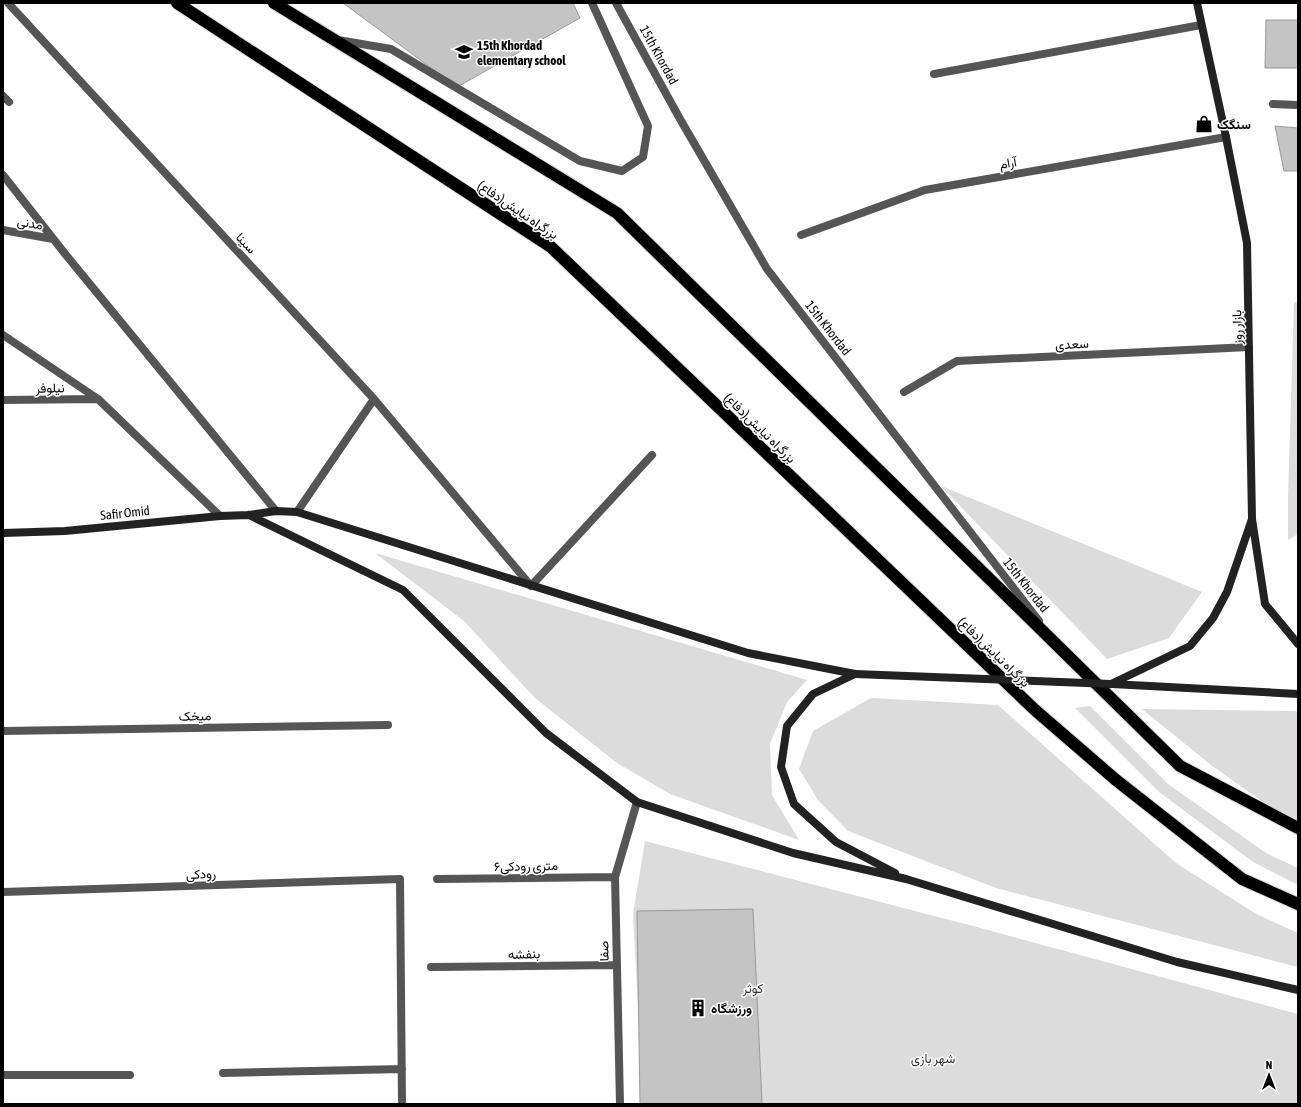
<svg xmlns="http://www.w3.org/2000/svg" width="1301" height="1107" font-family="'Asap Condensed',Vazirmatn,sans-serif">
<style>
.green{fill:#dcdcdc}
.building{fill:#c4c4c4;stroke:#999}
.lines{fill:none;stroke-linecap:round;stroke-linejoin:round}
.highway-casing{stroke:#dbdbdb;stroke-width:14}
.lane{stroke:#555;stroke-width:8}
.street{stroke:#555;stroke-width:8}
.secondary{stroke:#222;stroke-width:8}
.highway{stroke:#000;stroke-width:12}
.secondary-bridge{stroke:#222;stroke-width:8}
.labels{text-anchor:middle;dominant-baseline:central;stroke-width:3;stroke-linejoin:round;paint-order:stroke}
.poi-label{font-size:13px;font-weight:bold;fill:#000;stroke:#fff;text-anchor:start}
.street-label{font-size:13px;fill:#000;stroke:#fff}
.park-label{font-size:13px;fill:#333;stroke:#fff}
</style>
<rect width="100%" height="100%" fill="#fff"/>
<path class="green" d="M1294,302H1298V534L1288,540V496Z
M941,486L1202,592L1169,638L1107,659Z
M375,553L807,680L787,702L770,744L772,795L799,840L670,794L617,763L535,698L464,621Z
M871,698L998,705L1176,863L1256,914L1298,933V967L996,888L848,831L818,800L799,769L813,731Z
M1090,706L1168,784L1266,853L1298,868V885L1253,862L1159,792L1075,708Z
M1142,709L1298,711V827L1211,765Z
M645,841L973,926L1298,1014V1104H643L633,914Z"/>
<path class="building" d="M343,3H573L580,18L457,87Z
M1266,20H1298V68H1265Z
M1275,126L1298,128V171H1284Z
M753,909L762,1104H640L637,911Z"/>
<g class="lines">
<g class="highway-casing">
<path id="highway" d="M177,3L551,247L1035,710L1116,780L1242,879L1298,904
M274,3L617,213L1180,766L1298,828"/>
</g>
<path class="lane" d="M3,96L9,102
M801,235L925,190L1226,137
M904,392L957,361L1249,347"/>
<path class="street" d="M8,3L374,399L297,512
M616,3L680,119L767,269L1039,621
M338,40L391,49L580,161L622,171L643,157L648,126L592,3
M934,74L1201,25
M1273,104L1298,105
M3,175L66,255L276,511
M3,230L53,239
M3,335L98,399L220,516
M374,399L531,586L652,455
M3,400L98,399
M3,731L388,725
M437,879L615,877
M3,892L400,879L402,1104
M431,967L617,965
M223,1073L402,1069
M3,1075H130
M620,1104L615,877L637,802"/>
<path class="secondary" d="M1197,3L1226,137L1247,243L1252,519
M249,515L403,590L546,733L637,802L793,853L906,879L1177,962L1298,990
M3,533L65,531L220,516L249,515L276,511L297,512L748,653L855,674
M855,674L813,694L787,726L781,767L794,804L836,842L895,873
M1111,684L1190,646L1213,618L1227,592L1252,519L1265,604L1298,644
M1112,684L1298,694"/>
<use href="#highway" class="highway"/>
<path class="secondary-bridge" d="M855,674L1111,684"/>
</g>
<defs>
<g id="school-bare" transform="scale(1.38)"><path d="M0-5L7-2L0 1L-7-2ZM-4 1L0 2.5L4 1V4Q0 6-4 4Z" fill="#000" stroke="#fff" stroke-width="2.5" paint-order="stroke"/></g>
<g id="shop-bare" transform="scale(1.38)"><path d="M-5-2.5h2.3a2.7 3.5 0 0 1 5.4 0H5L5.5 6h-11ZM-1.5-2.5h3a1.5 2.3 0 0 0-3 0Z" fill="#000" stroke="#fff" stroke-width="2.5" paint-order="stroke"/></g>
<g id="building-bare" transform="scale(1.38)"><path d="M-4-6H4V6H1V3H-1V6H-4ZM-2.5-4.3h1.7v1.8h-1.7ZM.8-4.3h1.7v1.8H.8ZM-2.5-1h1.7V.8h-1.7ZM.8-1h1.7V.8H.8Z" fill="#000" stroke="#fff" stroke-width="2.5" paint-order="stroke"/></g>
</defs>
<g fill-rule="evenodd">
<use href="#school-bare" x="464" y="52"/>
<use href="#shop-bare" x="1204" y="124"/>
<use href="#building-bare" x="698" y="1008"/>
</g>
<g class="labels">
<g class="poi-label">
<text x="477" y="45">15th Khordad<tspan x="477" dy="15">elementary school</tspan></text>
<text x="1217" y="124">سنگک</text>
<text x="711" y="1008">ورزشگاه</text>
</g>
<g class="street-label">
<text transform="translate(659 55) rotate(61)">15th Khordad</text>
<text transform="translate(1008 163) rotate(-10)">آرام</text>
<text transform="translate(518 210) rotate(34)">بزرگراه نیایش(دفاع)</text>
<text transform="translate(30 223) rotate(10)">مدنی</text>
<text transform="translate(246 243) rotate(47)">سینا</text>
<text transform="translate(1237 327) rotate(-91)">بازار روز</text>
<text transform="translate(828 328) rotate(52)">15th Khordad</text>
<text transform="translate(1072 344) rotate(-3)">سعدی</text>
<text transform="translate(50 388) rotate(-1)">نیلوفر</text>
<text transform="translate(760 428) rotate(44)">بزرگراه نیایش(دفاع)</text>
<text transform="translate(125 513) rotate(-6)">Safir Omid</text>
<text transform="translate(1026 585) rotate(52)">15th Khordad</text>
<text transform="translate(994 652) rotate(44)">بزرگراه نیایش(دفاع)</text>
<text transform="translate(195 716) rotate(-1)">میخک</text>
<text transform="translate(526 866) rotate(-1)">۶متری رودکی</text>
<text transform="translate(201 874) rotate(-2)">رودکی</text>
<text transform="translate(604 951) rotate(-91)">صفا</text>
<text transform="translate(524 954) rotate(-1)">بنفشه</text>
</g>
<g class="park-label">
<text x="753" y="988">کوثر</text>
<text x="933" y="1058">شهر بازی</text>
</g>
</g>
<rect width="1301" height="1107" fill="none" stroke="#000000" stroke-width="8"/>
<g transform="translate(1269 1075)" stroke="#ffffff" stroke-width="3" paint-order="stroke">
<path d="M0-3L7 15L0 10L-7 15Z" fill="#000000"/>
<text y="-6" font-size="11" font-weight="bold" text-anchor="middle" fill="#000000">N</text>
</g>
</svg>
